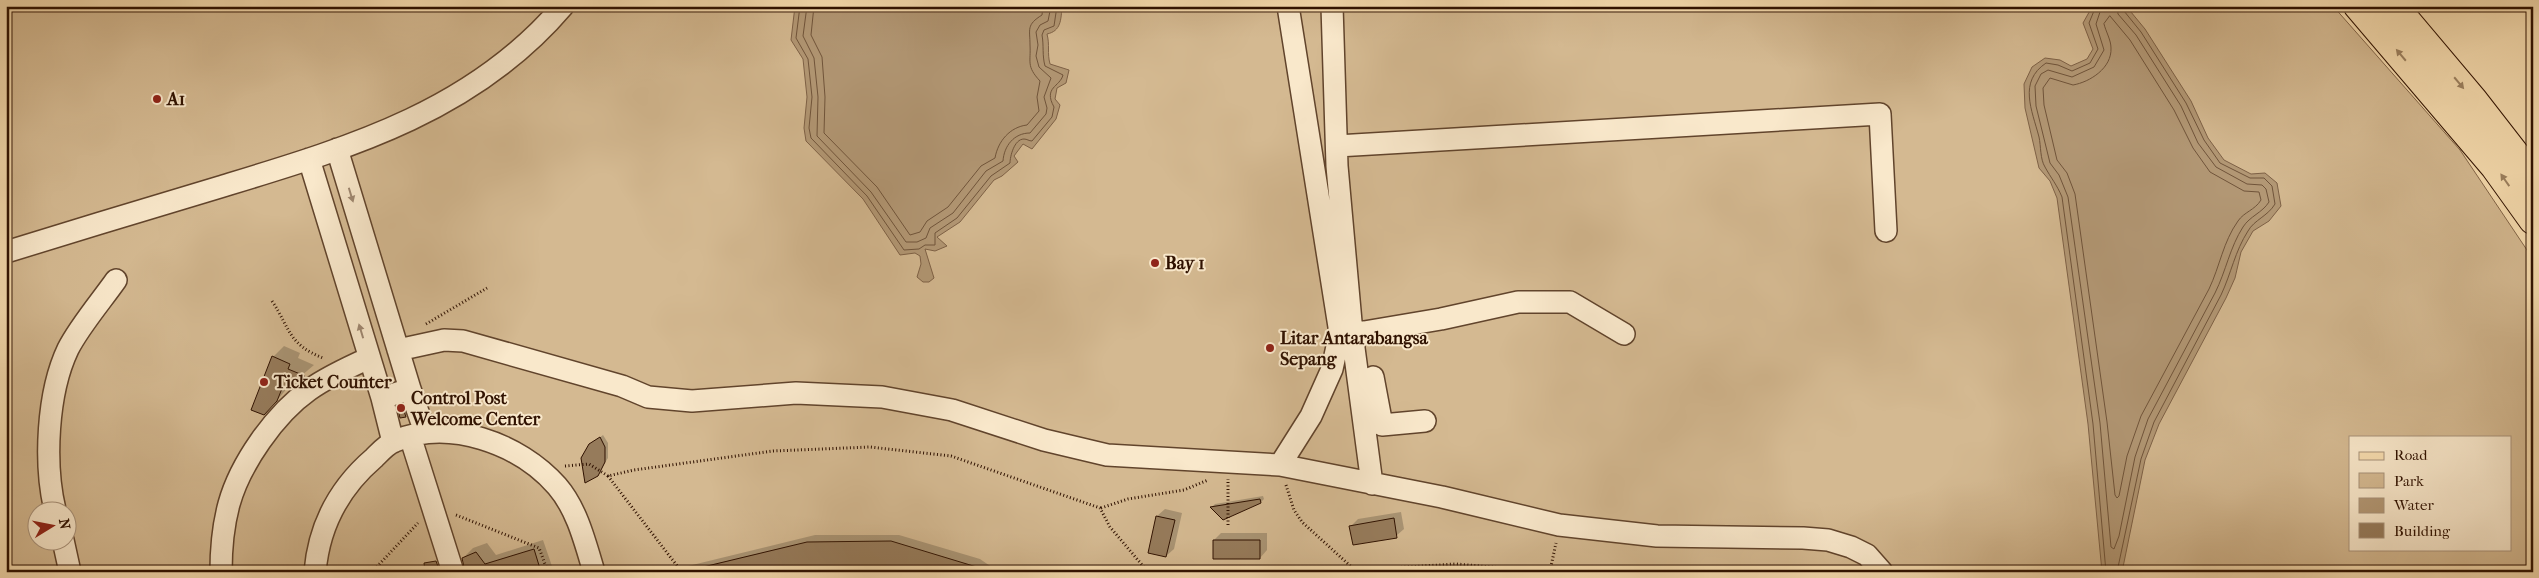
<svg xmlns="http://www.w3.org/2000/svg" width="2539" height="578" font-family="'IM FELL French Canon',serif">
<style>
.green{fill:#d4b991;stroke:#826548;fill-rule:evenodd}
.water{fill:#b29774;stroke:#7e6146}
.shadow{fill:#0003}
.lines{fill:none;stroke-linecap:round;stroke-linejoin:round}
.shore{stroke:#70543a;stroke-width:1}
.building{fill:#967b5b;stroke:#2f1100}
.minor-casing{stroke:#61442c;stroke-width:24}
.major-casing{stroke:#2f1100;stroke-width:30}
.path{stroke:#2f1100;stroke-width:3;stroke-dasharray:1 2.5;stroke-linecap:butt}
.minor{stroke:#f9e8cb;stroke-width:21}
.major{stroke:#f6dcaf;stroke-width:28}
.oneway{fill:#9c8160}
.oneway2{fill:#9e8770}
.poi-dot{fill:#8f2418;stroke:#f9e8cb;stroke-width:2}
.labels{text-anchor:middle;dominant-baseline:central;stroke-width:4;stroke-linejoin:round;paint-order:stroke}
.poi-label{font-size:18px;font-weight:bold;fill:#2f1100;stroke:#f9e8cb;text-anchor:start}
</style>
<rect width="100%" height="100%" fill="#f6dcaf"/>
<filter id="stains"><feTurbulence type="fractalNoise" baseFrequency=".004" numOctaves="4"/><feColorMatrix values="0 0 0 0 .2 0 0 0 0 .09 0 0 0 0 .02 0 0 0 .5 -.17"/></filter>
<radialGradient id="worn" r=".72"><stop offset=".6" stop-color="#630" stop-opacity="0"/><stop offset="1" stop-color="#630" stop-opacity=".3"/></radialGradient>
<path class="green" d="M6,6H2333L2460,150L2533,259V572H6ZM2350,437H2510V549H2350ZM38,510H68V540H38Z"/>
<path class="water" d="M795,6H1062C1061,20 1061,31 1047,34C1050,45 1047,53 1050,64L1069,70L1066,83L1057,88L1055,99L1060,105L1056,119L1032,149L1023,144L1014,156L1018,162L1002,176L994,180L960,222L937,237L947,246L935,251L925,249L934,278L929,282H923L917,277L921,264L920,256L915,253L900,255L863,199L806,141L804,128L807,97L803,59L791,40Z
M2126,6L2145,29L2191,101L2208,138L2224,160L2251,174L2265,173L2277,183L2281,206L2269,221L2253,231L2241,252L2235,278L2226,298L2159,424L2145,460L2122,572H2102L2088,424L2057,198L2050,181L2039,168L2025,108L2024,84L2032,67L2045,58L2060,60L2071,66L2087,59L2093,49L2083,23L2092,7Z"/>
<path class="shadow" d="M284,346L300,353L298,358L314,365L288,387L275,403L273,357Z
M406,402L409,412L401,417L398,407Z
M603,435L608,443V458L597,475L590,445Z
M1263,496L1264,499L1261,502L1212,507L1215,504Z
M1165,509L1182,513L1174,549L1166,556L1157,516Z
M1401,512L1404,529L1396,536L1351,526L1358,519Z
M1221,533H1267V550L1260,558L1214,540Z
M815,535H899L980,559L999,572H680L684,567Z
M543,540L554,572H466L463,558L473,548L487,543L496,555Z"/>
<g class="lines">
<path class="shore" d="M800,6L796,38L808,59L812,97L809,128L811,138L867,196L904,250L919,249L925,245H935V233L957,218L991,176L1010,163C1010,157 1014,139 1024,139C1027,139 1029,141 1032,141L1052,117L1054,107C1043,87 1060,87 1063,75L1045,66C1042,55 1044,46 1042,35L1044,30L1054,26L1057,6
M807,6L803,36L814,58L818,97L817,136L871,192L906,242H917L926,238L930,228L953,213L986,171L1003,161C1004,146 1014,133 1030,133L1046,114L1047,108L1044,97L1051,78L1039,67L1036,56L1038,45L1036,32L1040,25L1048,21L1051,6
M814,6L811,35L822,57L825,97L824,133L877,187L910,235L920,232L927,221L948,207L981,166L995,158C998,141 1010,127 1027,125L1039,111L1037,97L1040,81C1026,66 1031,62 1030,45C1030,29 1026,25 1042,15L1043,6
M2096,6L2089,23L2098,49L2090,63L2072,71L2058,65L2046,63C2018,82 2032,110 2039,137C2041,146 2040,159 2045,167C2051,178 2057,185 2062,197L2093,424L2106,572
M2102,6L2096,24L2104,50L2094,67L2072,77L2048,70L2041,74L2035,86L2036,106L2050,163L2059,175L2068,197L2100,423L2111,547L2114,549L2119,536L2135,457L2148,419L2215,293C2226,271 2230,247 2243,227C2250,216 2262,213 2269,202L2266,189L2262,185L2247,184L2216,167L2198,143L2181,106L2136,35L2118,14L2117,6
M2110,16L2130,40L2174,110L2193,148L2210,172L2244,191L2259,192L2261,200C2255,210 2244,212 2238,221C2223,242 2220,266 2209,289L2141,416L2127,456L2119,496L2117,498L2115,495L2107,422L2075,194L2067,173L2057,160L2044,105L2043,88L2050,78L2073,85C2090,82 2112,68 2111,48C2111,40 2106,32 2104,24Z
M2117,572L2141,459L2154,422L2221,295C2231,274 2235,251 2248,231C2254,220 2268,216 2275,204L2272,186L2264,178H2250L2220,163L2204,140L2186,103L2141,32L2124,11L2123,6"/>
</g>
<path class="building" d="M272,356L290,364L288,369L305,376L290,389L283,386L277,401L264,415L251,410Z
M402,405L406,417L400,418L397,406Z
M600,437L605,447V462L598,476L585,483L581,458L589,444Z
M1260,499L1261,503L1223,520L1210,507Z
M1156,516L1175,520L1166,557L1148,553Z
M1394,518L1397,538L1353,545L1349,526Z
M1213,540H1260V559H1213Z
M891,541L980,568L979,572H704L703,567L807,542Z
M534,549L541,572H465L462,558L476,552L485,564Z
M436,561L440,572H425L424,563Z"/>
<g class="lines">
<g class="minor-casing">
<path id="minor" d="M1332,6L1337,166L1352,333L1372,484
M1337,146L1880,114L1886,231
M309,159L382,398L410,389L337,149
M6,252C77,230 149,208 220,187C348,148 473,112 563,6
M1340,333L1364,332L1441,319L1518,302H1570L1624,334
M398,350L444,340L463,341L622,386L648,397L692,401L796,393L882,397L952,410L1044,440L1107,455L1280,465L1442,497L1559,525L1657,536L1803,538L1828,540L1851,547L1867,555L1882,572
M1373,377L1382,425L1425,421
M410,389L425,432
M382,398L393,442
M410,436L453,572
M1280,465L1311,416L1332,369L1340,333L1288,6
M55,510C44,464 47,393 68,349C79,327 102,300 116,280
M63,540L70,572
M221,572C221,549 223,526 229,504C240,464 275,414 309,390C327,377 349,367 369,358
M315,572C319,525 339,488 374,458C380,452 387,444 395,441C449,418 519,443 557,486C577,509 585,542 594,572"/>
</g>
<g class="major-casing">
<path id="major" d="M2358,6L2495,167L2533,220
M2394,6L2474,101L2533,177"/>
</g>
<path class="path" d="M272,301C291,330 288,344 323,358
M426,324L487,288
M565,466L589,464L608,476L634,470L773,451L870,447L951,456L1100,508L1110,527L1148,572
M608,476L678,567
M1286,485L1294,510L1302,522L1357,572
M1101,508L1128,499L1184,490L1208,480
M456,515L539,548L548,572
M1228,525V479
M1550,571L1556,543
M372,572L418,523
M1363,572L1372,569L1456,564L1551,572"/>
<use href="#minor" class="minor"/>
<use href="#major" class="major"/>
</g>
<defs><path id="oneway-solid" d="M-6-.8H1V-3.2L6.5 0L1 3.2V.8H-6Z" transform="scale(1.25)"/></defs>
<g class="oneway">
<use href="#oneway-solid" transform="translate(2401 55) rotate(-130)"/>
<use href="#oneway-solid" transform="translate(2459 83) rotate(50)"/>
<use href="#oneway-solid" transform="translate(2505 180) rotate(-125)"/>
</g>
<g class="oneway2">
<use href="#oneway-solid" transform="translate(351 195) rotate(73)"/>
<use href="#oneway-solid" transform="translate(361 331) rotate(-107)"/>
</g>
<g class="poi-dot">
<circle cx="157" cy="99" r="5"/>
<circle cx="1155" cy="263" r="5"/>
<circle cx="1270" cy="348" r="5"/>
<circle cx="264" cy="382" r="5"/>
<circle cx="401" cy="408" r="5"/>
</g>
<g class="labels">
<g class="poi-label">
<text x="167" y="99">A1</text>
<text x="1165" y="263">Bay 1</text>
<text x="1280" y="338">Litar Antarabangsa<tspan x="1280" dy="21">Sepang</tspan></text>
<text x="274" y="382">Ticket Counter</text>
<text x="411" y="398">Control Post<tspan x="411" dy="21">Welcome Center</tspan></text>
</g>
</g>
<rect width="2539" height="578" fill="none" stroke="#f6dcaf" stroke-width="25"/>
<rect x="8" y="8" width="2524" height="563" fill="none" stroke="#2f1100" stroke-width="2.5"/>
<rect x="12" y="12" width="2514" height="553" fill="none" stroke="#2f1100"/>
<rect x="2349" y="436" width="162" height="115" fill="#f9e8cb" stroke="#a8927a"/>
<rect x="2359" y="452" width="25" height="8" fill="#f6dcaf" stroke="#a8927a"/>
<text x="2394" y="460" font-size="15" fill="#2f1100">Road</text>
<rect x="2359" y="473" width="25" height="15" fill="#d4b991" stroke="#a8927a"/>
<text x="2394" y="486" font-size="15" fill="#2f1100">Park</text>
<rect x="2359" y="498" width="25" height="15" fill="#b29774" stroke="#a8927a"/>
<text x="2394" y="510" font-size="15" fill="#2f1100">Water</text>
<rect x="2359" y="523" width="25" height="15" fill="#967b5b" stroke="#a8927a"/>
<text x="2394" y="536" font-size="15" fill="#2f1100">Building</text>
<g transform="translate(52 526) rotate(80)"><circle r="24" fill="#f9e8cb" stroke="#a8927a"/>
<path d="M0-4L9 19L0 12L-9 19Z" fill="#8f2418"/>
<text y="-8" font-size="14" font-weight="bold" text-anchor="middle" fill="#2f1100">N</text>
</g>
<rect width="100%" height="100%" filter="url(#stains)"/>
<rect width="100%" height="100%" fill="url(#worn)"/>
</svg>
